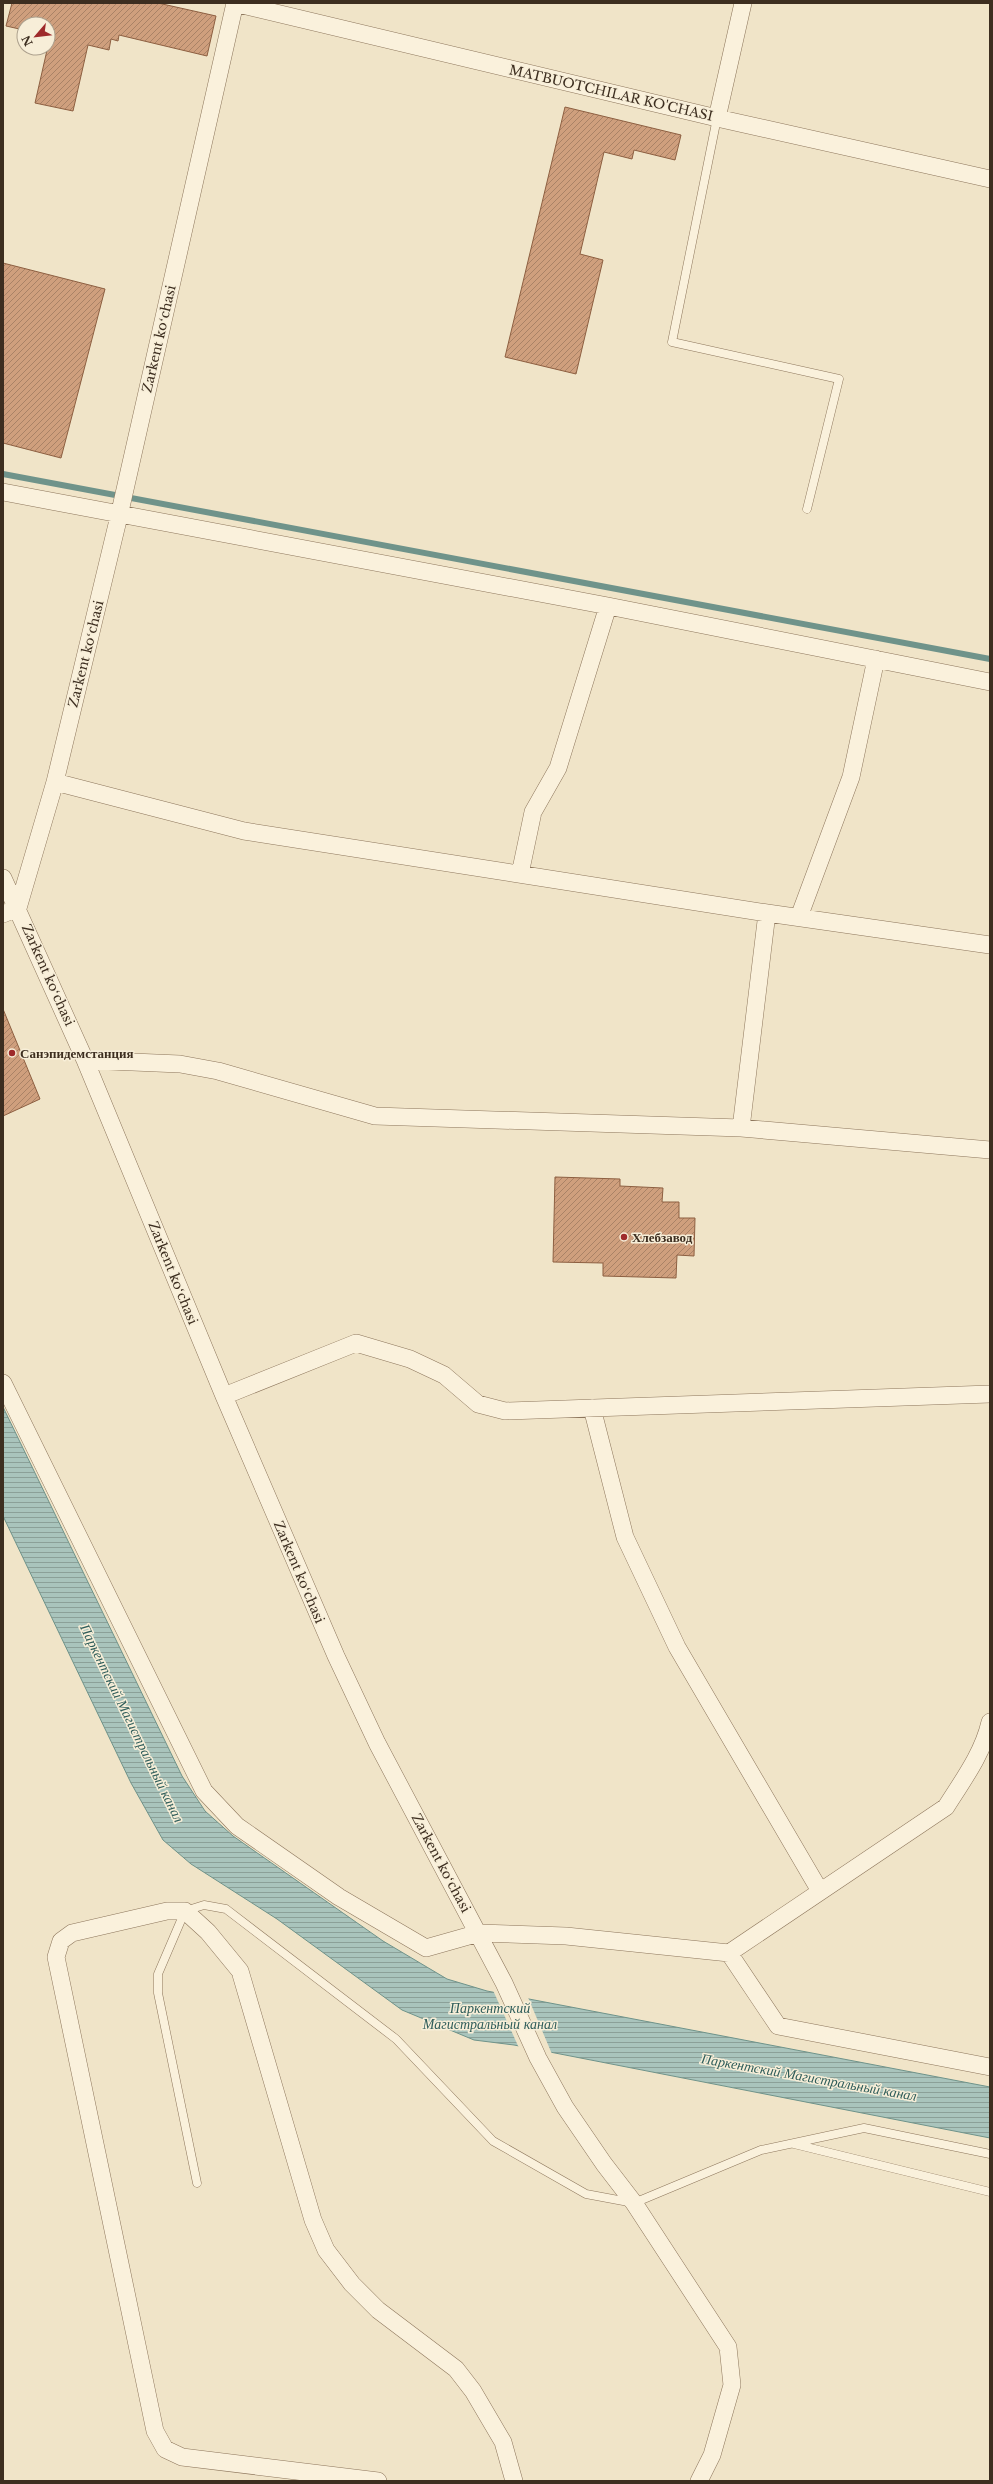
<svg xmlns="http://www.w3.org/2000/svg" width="993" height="2484" font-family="'Libre Baskerville',serif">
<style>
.water{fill:url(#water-rules);stroke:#6f938a}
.pier{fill:#f0e4c8}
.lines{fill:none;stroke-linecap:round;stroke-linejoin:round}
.stream{stroke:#6f938a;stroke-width:6}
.building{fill:url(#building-hatch);stroke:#8d5f41}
.service-casing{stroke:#8d765c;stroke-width:9}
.minor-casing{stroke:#8d765c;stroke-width:18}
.service{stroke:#faf1dc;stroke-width:8}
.minor{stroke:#faf1dc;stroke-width:17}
.poi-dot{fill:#9e2a2b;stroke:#f7eed8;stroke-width:1.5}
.labels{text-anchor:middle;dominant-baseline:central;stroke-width:3;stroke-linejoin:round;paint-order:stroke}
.street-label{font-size:13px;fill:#3d2e20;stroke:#f7eed8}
.poi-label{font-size:13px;font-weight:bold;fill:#3d2e20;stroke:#f7eed8;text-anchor:start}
.water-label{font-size:14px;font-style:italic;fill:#2f5d5a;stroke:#f7eed8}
</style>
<defs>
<pattern id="water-rules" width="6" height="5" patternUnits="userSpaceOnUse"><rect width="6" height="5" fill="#a9c4bc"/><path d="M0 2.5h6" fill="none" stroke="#8ba098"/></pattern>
<pattern id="building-hatch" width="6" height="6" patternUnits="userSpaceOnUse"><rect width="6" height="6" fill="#cf9f7d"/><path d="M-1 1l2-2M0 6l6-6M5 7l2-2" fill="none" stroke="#a98266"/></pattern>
</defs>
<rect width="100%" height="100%" fill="#f0e4c8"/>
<path class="water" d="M3,1407L182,1776L205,1811L233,1836L383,1941L447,1979L487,1991L990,2087V2138L514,2045L474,2040L402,2010L277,1919L191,1864L163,1840L131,1783L3,1516Z"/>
<path class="pier" d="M492,1988L527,1995L552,2054L519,2048Z"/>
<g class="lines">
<path class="stream" d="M3,474L990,659"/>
</g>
<path class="building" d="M12,3H158L216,16L207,56L119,35L118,41L111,39L109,50L88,45L73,111L35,103L50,37L48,36V24H24V30L6,26Z
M565,107L681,135L675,160L634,150L632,159L604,152L580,254L603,260L576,374L505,357Z
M3,263L105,289L61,458L3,443Z
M3,1009L40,1099L3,1116Z
M555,1177L620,1179V1186L663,1188L662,1202H679V1218H695L694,1256L677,1255L676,1278L603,1276V1263L553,1262Z"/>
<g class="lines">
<g class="service-casing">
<path id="service" d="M717,118L672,342L839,379L807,509
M794,2144L990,2192
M197,2183L158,1993V1974L185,1911L204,1905L226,1909L396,2039L493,2141L586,2194L634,2203L761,2150L864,2128L990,2154"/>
</g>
<g class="minor-casing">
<path id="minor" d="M234,3L717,118L990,179
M717,118L743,3
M3,492L608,606L990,682
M55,782L244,831L767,913L990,945
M520,874L533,812L558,768L608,606
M3,878L85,1060L224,1396L336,1656L377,1743L504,1983L538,2058L565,2107L604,2164L634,2203L728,2347L732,2385L712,2455L699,2481
M18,908L55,782L119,516L235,3
M3,914L18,908
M799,917L851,777L876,659
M85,1060L180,1064L218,1071L375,1116L741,1128L990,1150
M741,1128L767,913
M3,1383L204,1791L237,1826L339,1897L426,1948L479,1933L566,1936L729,1953L946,1807C963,1780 983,1753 990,1722
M224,1396L356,1343L410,1359L444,1375L478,1404L505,1411L990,1394
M592,1408L625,1537L677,1647L820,1891
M729,1953L778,2026L990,2067
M378,2481L182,2457L165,2449L155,2431L56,1957L61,1941L72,1933L167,1911H185L208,1932L240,1971L313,2220L326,2250L352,2284L378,2310L456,2369L473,2391L503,2442L514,2481"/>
</g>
<use href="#service" class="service"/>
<use href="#minor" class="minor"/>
</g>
<g class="poi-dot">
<circle cx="12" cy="1053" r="4"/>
<circle cx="624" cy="1237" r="4"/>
</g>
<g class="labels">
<g class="street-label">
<text transform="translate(611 93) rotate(13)">MATBUOTCHILAR KO'CHASI</text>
<text transform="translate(159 339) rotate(-77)">Zarkent koʻchasi</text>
<text transform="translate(86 654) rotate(-76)">Zarkent koʻchasi</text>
<text transform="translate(48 975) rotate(66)">Zarkent koʻchasi</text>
<text transform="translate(173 1273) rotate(68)">Zarkent koʻchasi</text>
<text transform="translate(299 1572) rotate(67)">Zarkent koʻchasi</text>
<text transform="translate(441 1863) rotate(62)">Zarkent koʻchasi</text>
</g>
<g class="poi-label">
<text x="20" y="1053">Санэпидемстанция</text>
<text x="632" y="1237">Хлебзавод</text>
</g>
<g class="water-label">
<text transform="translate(132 1723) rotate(64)">Паркентский Магистральный канал</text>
<text x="490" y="2008">Паркентский<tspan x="490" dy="16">Магистральный канал</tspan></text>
<text transform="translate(809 2077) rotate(10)">Паркентский Магистральный канал</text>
</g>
</g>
<rect width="993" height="2484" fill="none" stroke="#3d2e20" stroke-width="8"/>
<g transform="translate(36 36) rotate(242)"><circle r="19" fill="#f7eed8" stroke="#ada18e"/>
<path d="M0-3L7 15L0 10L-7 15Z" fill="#9e2a2b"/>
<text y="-6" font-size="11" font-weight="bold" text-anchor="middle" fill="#3d2e20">N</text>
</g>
</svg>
